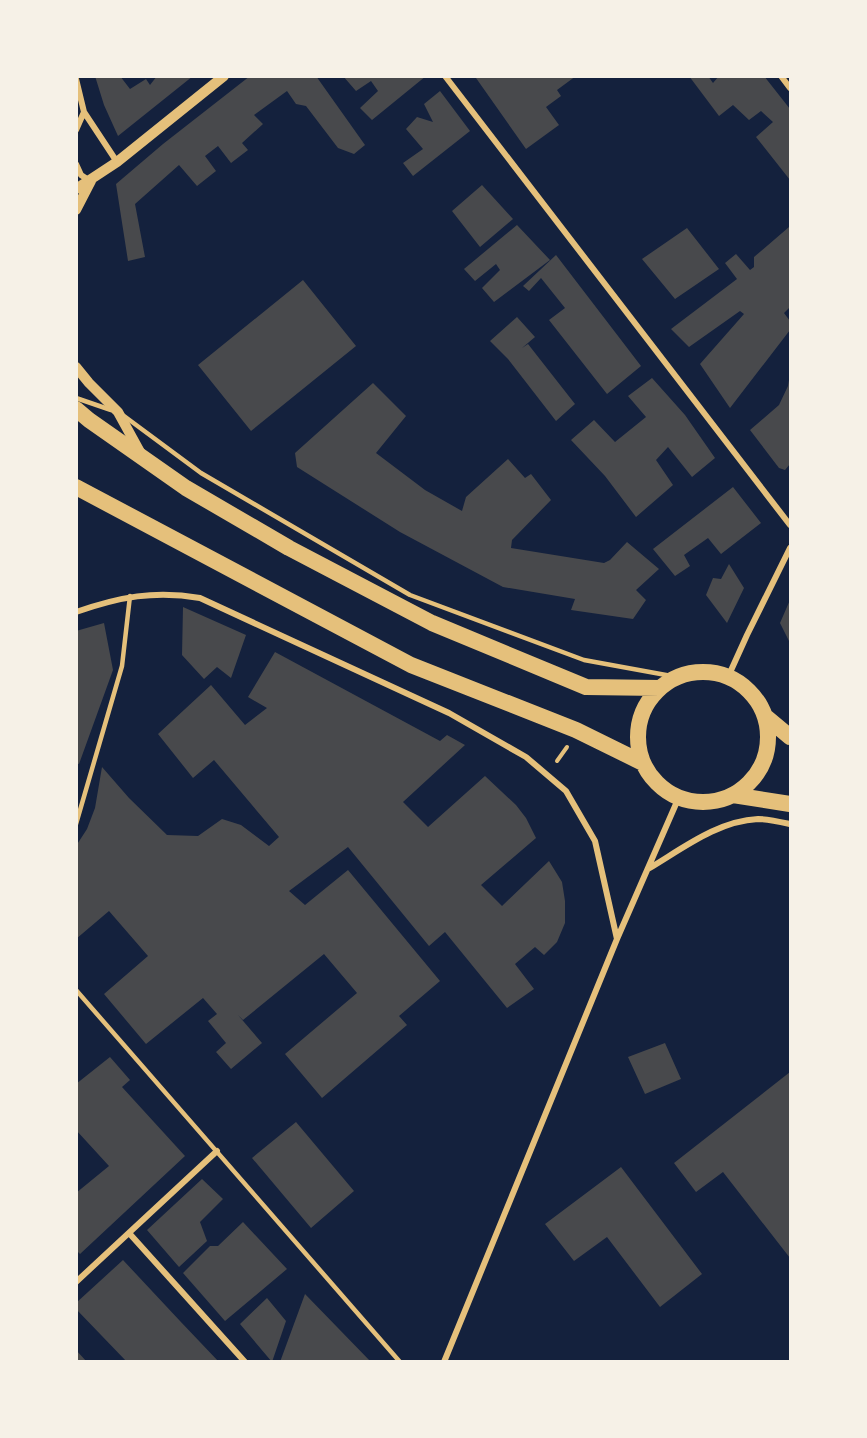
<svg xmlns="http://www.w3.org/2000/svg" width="867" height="1438" font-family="Mulish,sans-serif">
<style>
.building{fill:#48494c}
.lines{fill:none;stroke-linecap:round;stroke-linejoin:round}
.path{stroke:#e5c07b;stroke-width:4}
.service{stroke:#e5c07b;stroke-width:4.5}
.minor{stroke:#e5c07b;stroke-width:6}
.tertiary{stroke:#e5c07b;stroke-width:10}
.trunk{stroke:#e5c07b;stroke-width:16}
</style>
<rect width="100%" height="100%" fill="#14213d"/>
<path class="building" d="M95,76H120L130,89L146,79L150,85L157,76H193L118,136L104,105Z
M250,76H316L365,145L354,154L338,148L306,106L296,104L287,91L254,115L263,124L242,143L248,150L231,163L218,146L205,156L216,171L197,186L179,165L135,204L145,257L128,261L116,184L163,144Z
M343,76H426L372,120L360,108L378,91L371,81L356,91Z
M479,76H576L557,90L561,96L546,107L559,125L526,149L476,78Z
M689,76H708L713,83L719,76H764L790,109V180L756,137L773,122L761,111L749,120L733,105L719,116Z
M440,91L470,131L413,176L403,163L423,149L406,129L417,117L433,122L424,104Z
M482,185L513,219L480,247L452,211Z
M517,225L550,260L494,302L482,288L500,270L496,264L475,281L464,269Z
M789,227L790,229V307L784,313L790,321V330L730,408L700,364L744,314L740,311L689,347L671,329L737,279L725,263L736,254L750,270L754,267V257Z
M687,228L719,269L675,299L642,259Z
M556,255L641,366L607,394L549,320L565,308L541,278L529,291L523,286Z
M303,280L356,346L251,431L198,365Z
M517,317L535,337L522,348L528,344L575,404L556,421L508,359L490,341Z
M790,374V464L785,470L779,468L750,430L779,405L788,386Z
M652,378L685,415L715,458L692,477L668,447L656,460L673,485L636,517L605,476L571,440L594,420L615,442L646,417L628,396Z
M373,383L406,416L376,453L425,490L462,511L466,497L508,459L525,478L531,474L551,500L512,540L511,548L604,563L610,560L627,542L659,569L636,590L646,600L633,619L571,610L575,599L503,587L400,532L297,467L295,453Z
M733,487L761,523L721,554L708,538L684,555L690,566L675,576L653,549Z
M729,564L744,588L727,623L706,595L713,578L721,579Z
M790,600V643L780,623Z
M183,607L246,635L231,678L217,667L204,679L182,655Z
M104,623L113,670L79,764L76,763V631Z
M275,652L440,741L447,735L465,745L403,802L428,827L485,776L516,805L526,818L536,838L481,885L502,906L549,861L562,882L565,901V923L557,942L544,955L535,947L515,964L534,989L507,1008L445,932L429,946L348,847L289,891L305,905L348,870L440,981L399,1016L407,1025L322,1098L285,1054L357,993L324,954L243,1020L238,1015L262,1043L231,1069L216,1052L226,1043L208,1021L217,1014L203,998L146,1044L104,994L148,956L109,911L76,939V846L87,829L95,808L102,767L129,798L167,835L198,836L222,819L241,825L269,846L279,837L214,760L193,778L158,734L211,685L245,725L267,708L248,697Z
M665,1043L681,1079L645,1094L628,1057Z
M110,1057L130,1080L122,1087L185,1156L80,1254L76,1250V1193L109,1166L76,1130V1084Z
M790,1072V1258L723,1172L696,1192L674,1163Z
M296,1122L354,1191L311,1228L252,1158Z
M621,1167L702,1274L660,1307L607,1237L574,1261L545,1224Z
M202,1179L223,1199L200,1222L207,1241L179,1267L147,1230Z
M243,1222L287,1269L225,1321L183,1273L210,1246H218Z
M123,1260L180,1321L219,1362H127L76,1309V1303Z
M305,1294L371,1362H280Z
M267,1298L286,1321L272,1362L240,1324Z
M76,1350L87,1362H76Z"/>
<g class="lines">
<path class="path" d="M557,761L567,747"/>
<path class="service" d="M76,398L111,410
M124,416L201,473L410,595L584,660L677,677
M76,824L122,666L130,596
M76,990L400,1362"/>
<path class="minor" d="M445,76L790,525
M781,76L790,88
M76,79L84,112L76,130
M84,112L117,162
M76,164L81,175L90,181
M76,612C119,597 155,590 200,598L449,713L526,757L566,791L595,841L617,939
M728,677L747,635L790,548
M648,869C682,849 717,821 758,819C768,819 781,822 790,824
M129,1233L245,1362
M76,1282L217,1151
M444,1362L617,939L679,797"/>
<path class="tertiary" d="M76,189L117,162L224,76
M76,210L91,181
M76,367L89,383L118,412L140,452"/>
<path class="trunk" d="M76,409L89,420L186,488L289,548L432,623L586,687L660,688
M76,487L411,665L576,730L643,763
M638 737a65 65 0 1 1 130 0a65 65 0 1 1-130 0Z
M766,717L790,737
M733,795L790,804"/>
</g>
<rect width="867" height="1438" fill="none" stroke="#f6f1e7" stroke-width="156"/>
</svg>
